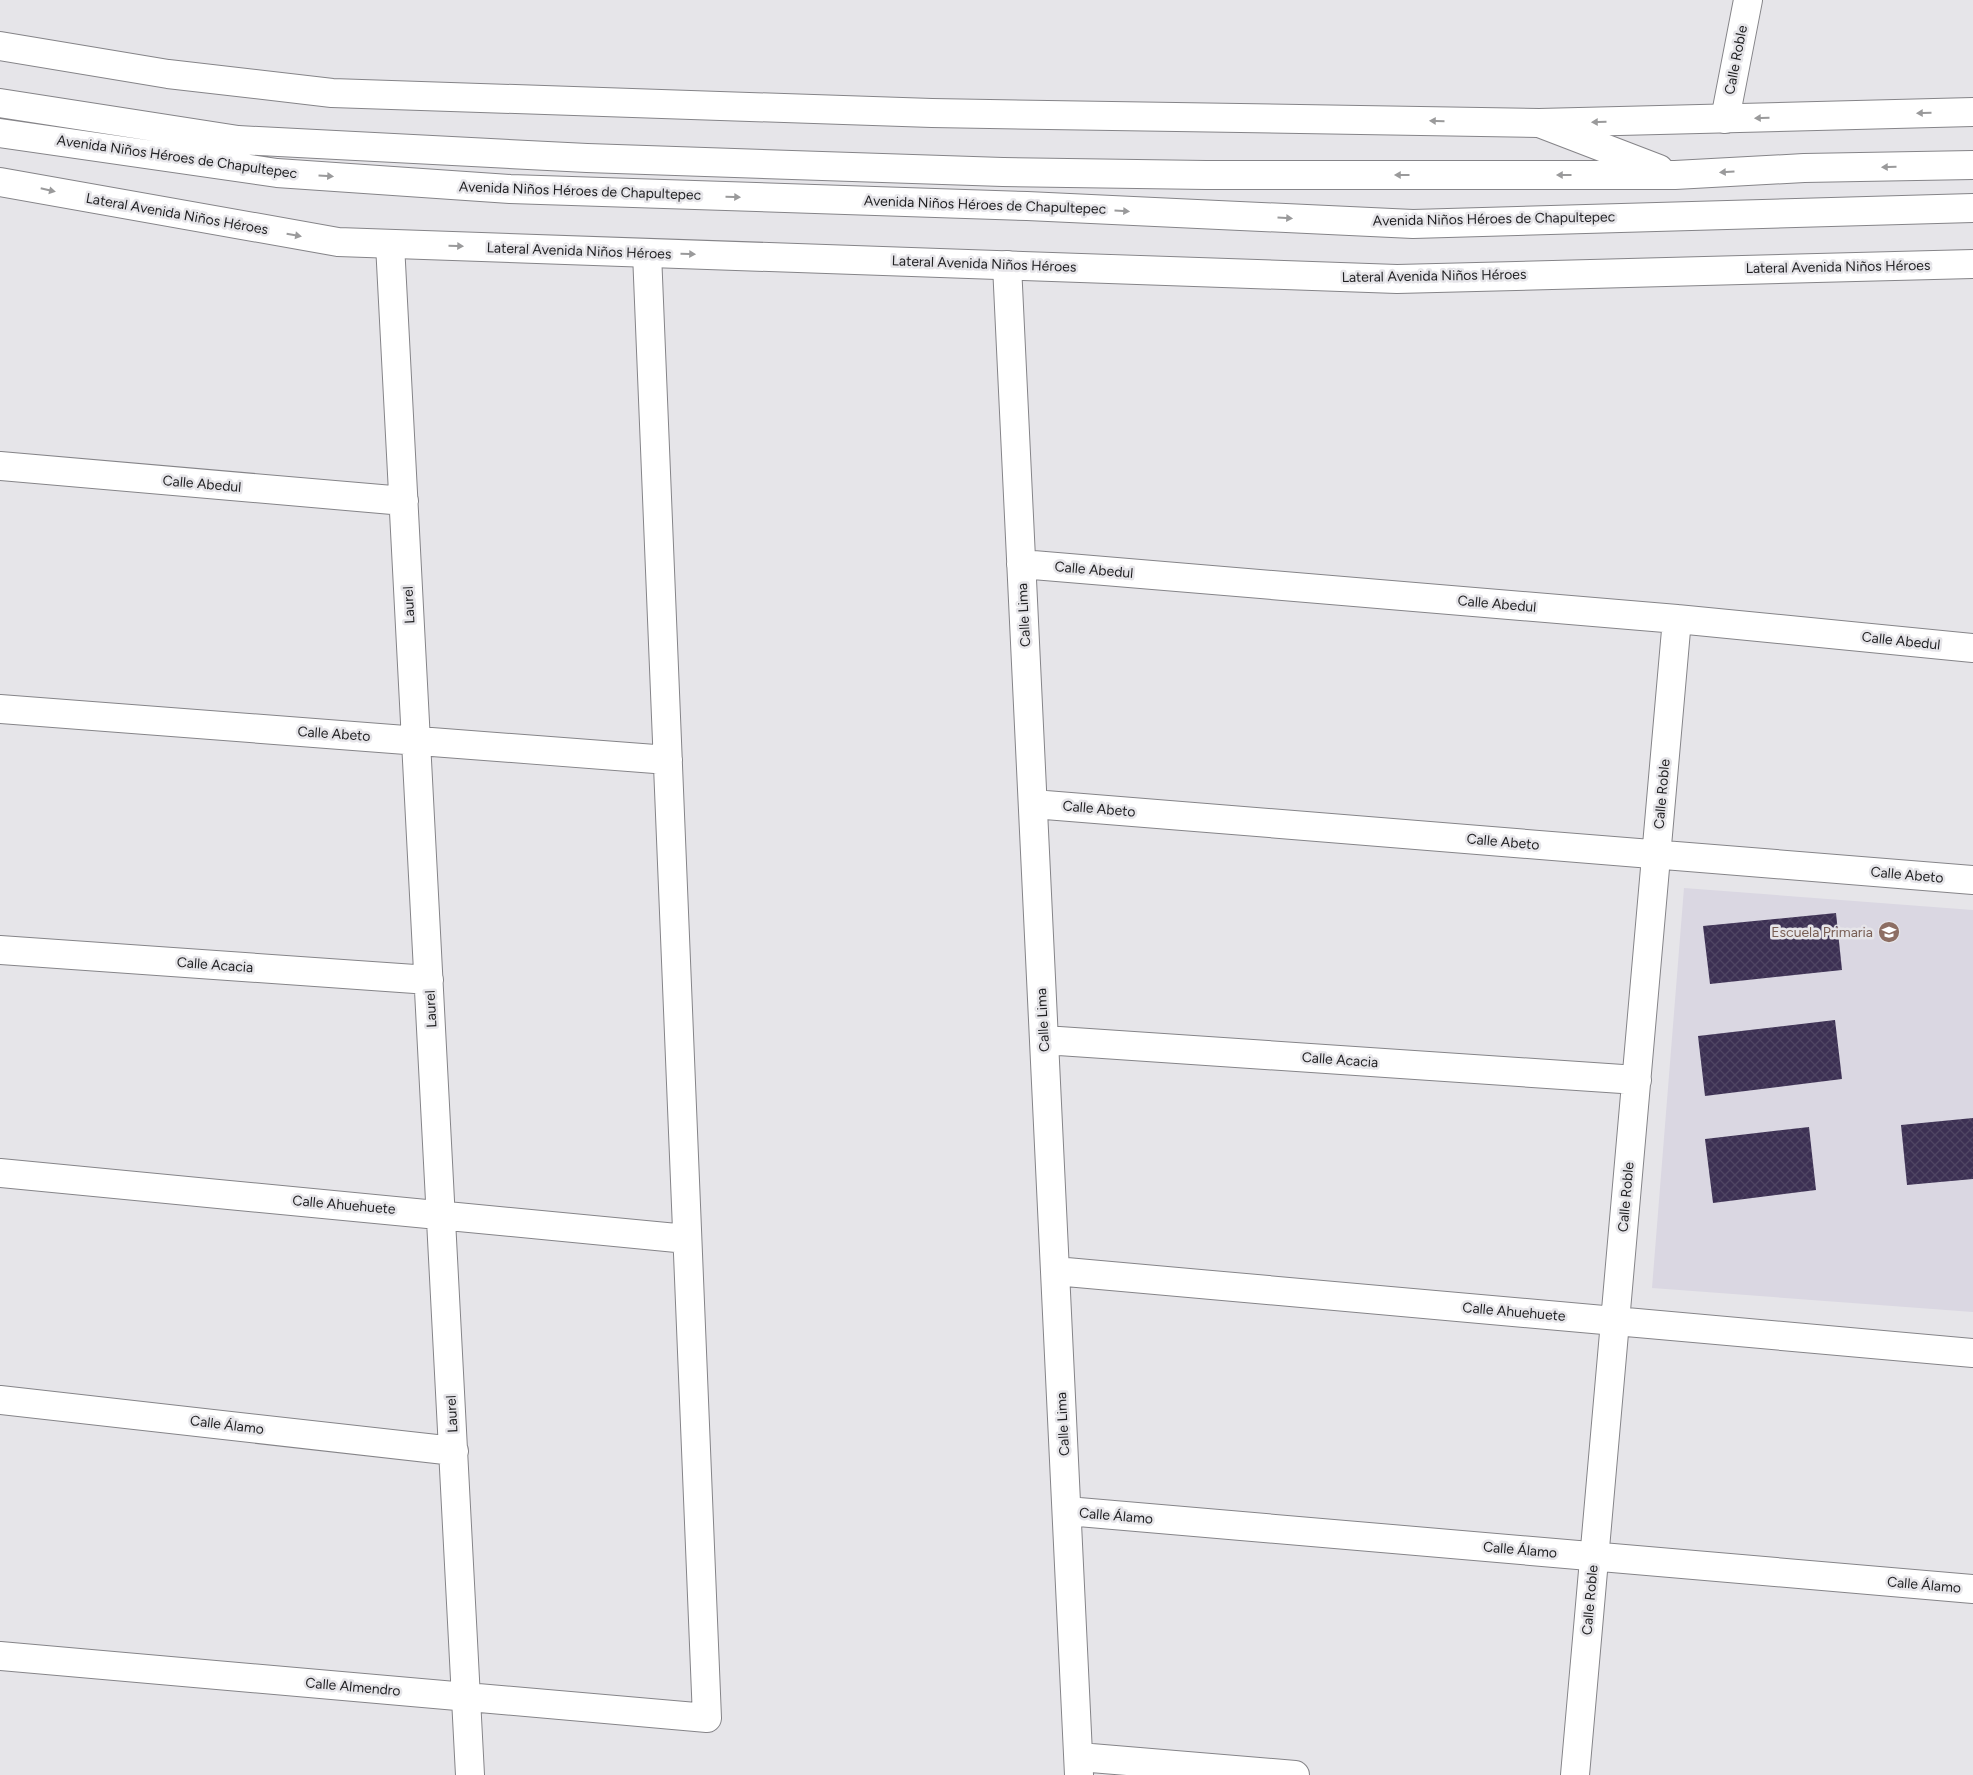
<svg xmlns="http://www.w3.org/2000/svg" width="1973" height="1775" font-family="Figtree,sans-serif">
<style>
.built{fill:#dad7e2}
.building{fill:url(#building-cross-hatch)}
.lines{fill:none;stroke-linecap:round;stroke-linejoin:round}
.minor-casing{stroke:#858488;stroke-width:30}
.tertiary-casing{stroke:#858488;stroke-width:30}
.secondary-casing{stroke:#858488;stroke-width:30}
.minor{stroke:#fff;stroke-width:28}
.tertiary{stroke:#fff;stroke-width:28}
.secondary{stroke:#fff;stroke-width:28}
.oneway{fill:#9a9a9b}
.labels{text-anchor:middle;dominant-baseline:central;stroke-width:5;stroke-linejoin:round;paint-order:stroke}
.street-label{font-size:14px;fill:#1f1f21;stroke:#e6e5e9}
.education-label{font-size:14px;fill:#785e54;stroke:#e6e5e9;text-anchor:end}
</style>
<defs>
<pattern id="building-cross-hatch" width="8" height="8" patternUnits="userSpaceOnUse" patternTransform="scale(1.25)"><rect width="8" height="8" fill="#3c3053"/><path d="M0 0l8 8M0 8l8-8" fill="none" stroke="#4f4563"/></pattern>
</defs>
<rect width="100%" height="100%" fill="#e6e5e9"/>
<path class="built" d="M1684,888L1973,910V1312L1652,1288Z"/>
<path class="building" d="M1836,913L1842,970L1710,984L1703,926Z
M1835,1020L1842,1079L1705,1096L1698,1036Z
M1973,1118V1179L1907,1185L1901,1125Z
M1809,1127L1816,1190L1713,1203L1705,1139Z"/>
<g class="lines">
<g class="minor-casing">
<path id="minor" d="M1725,119L1748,0
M390,244L470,1775
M1007,265L1079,1775
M0,466L404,501
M1021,564L1677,619L1973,648
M0,709L668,760
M1033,804L1973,880
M0,950L429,980
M1044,1040L1637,1080
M0,1173L687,1239
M1055,1271L1973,1353
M0,1400L454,1451
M1067,1511L1973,1589
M0,1656L707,1718L647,253
M1079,1757L1295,1775
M1575,1775L1677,619"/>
</g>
<g class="tertiary-casing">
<path id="tertiary" d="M0,46L168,74L332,93L932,113L1539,123L1973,112
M0,182L338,242L1397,279L1973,264"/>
</g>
<g class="secondary-casing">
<path id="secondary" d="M0,103L238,140L587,158L1003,172L1206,175H1675L1804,168L1973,165
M1539,123L1659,169
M0,133L277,173L510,189L1027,206L1413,224L1973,208"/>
</g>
<use href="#minor" class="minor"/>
<use href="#tertiary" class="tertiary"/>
<use href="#secondary" class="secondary"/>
</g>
<defs><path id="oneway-solid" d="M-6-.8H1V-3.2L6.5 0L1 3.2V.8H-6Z" transform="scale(1.25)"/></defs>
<g class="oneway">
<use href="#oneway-solid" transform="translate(1924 113) rotate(179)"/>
<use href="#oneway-solid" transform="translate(1762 118) rotate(178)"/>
<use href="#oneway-solid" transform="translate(1437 121) rotate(-179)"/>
<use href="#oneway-solid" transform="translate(1599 122) rotate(179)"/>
<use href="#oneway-solid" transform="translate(1889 167) rotate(179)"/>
<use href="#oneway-solid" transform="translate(1727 172) rotate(177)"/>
<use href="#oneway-solid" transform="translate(1402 175) rotate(180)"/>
<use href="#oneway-solid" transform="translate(1564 175) rotate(180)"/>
<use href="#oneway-solid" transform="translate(326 176) rotate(4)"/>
<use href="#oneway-solid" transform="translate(48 190) rotate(13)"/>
<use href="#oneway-solid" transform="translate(733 197) rotate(2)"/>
<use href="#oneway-solid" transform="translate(1122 211) rotate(3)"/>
<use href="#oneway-solid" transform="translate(1285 218) rotate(3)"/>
<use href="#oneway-solid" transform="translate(294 235) rotate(10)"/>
<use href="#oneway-solid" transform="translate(456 246) rotate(2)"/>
<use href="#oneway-solid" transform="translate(688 254) rotate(2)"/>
</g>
<defs>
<g id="school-disc" transform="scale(1.125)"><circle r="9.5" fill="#8d6e63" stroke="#e6e5e9"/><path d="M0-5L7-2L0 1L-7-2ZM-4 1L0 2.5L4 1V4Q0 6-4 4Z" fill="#fff"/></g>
</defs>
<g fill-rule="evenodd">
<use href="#school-disc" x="1889" y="932"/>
</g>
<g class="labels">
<g class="street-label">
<text transform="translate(1736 60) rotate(-79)">Calle Roble</text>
<text transform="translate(177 157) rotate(8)">Avenida Niños Héroes de Chapultepec</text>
<text transform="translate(580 191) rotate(2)">Avenida Niños Héroes de Chapultepec</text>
<text transform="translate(985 205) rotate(2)">Avenida Niños Héroes de Chapultepec</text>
<text transform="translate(177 214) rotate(10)">Lateral Avenida Niños Héroes</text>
<text transform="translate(1494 219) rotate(-1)">Avenida Niños Héroes de Chapultepec</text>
<text transform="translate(579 251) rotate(2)">Lateral Avenida Niños Héroes</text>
<text transform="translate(984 264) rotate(2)">Lateral Avenida Niños Héroes</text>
<text transform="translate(1838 267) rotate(-1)">Lateral Avenida Niños Héroes</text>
<text transform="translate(1434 276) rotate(-1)">Lateral Avenida Niños Héroes</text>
<text transform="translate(202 484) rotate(5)">Calle Abedul</text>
<text transform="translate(1094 570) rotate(5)">Calle Abedul</text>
<text transform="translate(1497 604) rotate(5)">Calle Abedul</text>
<text transform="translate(409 605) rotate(-93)">Laurel</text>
<text transform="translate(1024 615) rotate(-93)">Calle Lima</text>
<text transform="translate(1901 641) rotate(6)">Calle Abedul</text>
<text transform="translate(334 734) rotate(4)">Calle Abeto</text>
<text transform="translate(1662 794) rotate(-85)">Calle Roble</text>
<text transform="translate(1099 809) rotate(5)">Calle Abeto</text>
<text transform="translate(1503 842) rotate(5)">Calle Abeto</text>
<text transform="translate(1907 875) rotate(5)">Calle Abeto</text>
<text transform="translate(215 965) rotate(4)">Calle Acacia</text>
<text transform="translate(431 1009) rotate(-93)">Laurel</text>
<text transform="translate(1043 1020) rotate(-93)">Calle Lima</text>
<text transform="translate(1340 1060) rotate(4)">Calle Acacia</text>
<text transform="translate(1626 1197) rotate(-85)">Calle Roble</text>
<text transform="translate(344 1205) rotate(5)">Calle Ahuehuete</text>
<text transform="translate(1514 1312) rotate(5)">Calle Ahuehuete</text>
<text transform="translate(452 1414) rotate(-93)">Laurel</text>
<text transform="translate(1063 1424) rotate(-93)">Calle Lima</text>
<text transform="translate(227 1425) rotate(7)">Calle Álamo</text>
<text transform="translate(1116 1516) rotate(5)">Calle Álamo</text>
<text transform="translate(1520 1550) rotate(5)">Calle Álamo</text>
<text transform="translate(1924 1585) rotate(5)">Calle Álamo</text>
<text transform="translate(1590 1600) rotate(-85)">Calle Roble</text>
<text transform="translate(353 1687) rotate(5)">Calle Almendro</text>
</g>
<g class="education-label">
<text x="1873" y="932">Escuela Primaria</text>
</g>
</g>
</svg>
